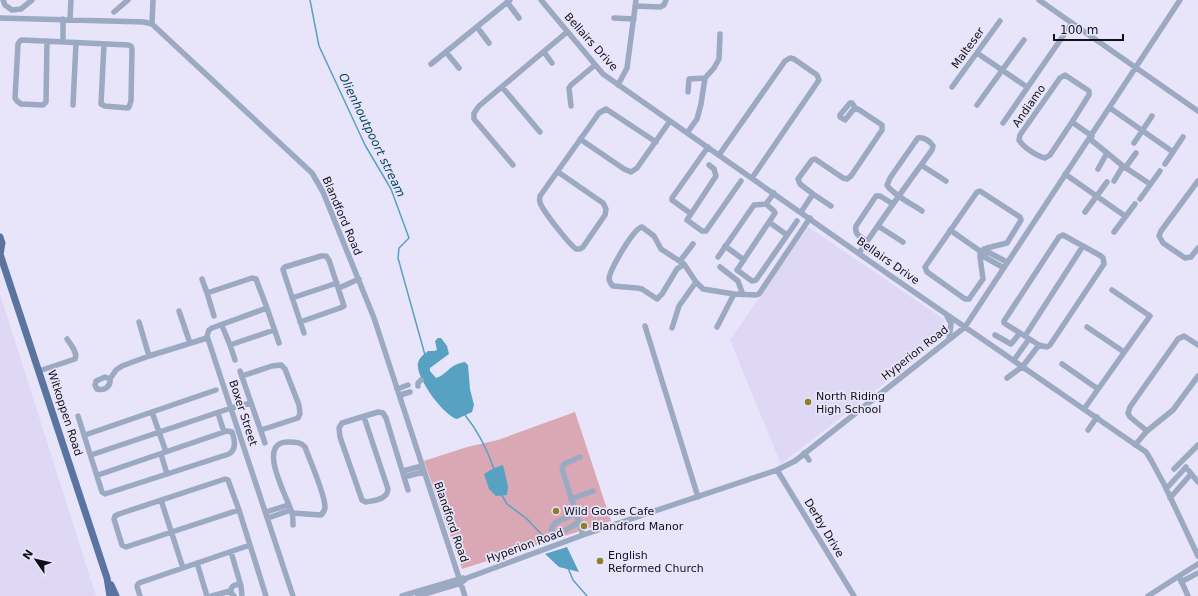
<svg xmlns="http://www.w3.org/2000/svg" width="1198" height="596" font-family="'DejaVu Sans',sans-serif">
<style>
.built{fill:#ded8f4}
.green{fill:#daa7b4}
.water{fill:#57a2c2}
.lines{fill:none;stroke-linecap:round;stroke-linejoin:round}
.stream{stroke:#57a2c2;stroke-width:1.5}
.minor{stroke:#9ba9c2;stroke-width:5.5}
.major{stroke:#5b739f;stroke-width:7}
.poi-dot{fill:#8c7f26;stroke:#e8e4fa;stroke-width:1.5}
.labels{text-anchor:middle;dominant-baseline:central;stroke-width:3.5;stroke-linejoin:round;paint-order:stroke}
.street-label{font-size:11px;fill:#121017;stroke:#e8e4fa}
.poi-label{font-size:11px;fill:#121017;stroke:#e8e4fa;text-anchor:start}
.water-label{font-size:12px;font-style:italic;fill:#04475d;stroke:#e8e4fa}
</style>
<rect width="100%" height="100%" fill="#e8e4fa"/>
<path class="built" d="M808,227L945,320L941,339L781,464L730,340Z
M0,294L96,596H0Z"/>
<path class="green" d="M575,412L611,521L462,569L424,461L467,447L498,440Z"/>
<path class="water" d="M438,338H441L447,346L449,354L430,368V371L436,378C447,375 449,364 465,362L468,365L470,389L474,405L472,412L457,419C444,416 415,377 418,363C419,358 424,354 428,351H434L437,350L435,341Z
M503,465L508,486L507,495L496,496L489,489L484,474L494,468Z
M567,547L579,572L559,567L545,554Z"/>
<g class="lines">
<path class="stream" d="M310,0L319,46L365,145L391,189L409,238L399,248L398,258L425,355
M465,415C478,431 487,449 494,469
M501,494L507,504L527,519L546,539
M568,568L573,580L587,596"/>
<path class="minor" d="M3,0L5,5L12,10L21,9L32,0
M541,0L603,74L888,274L1146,452L1151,460L1165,486L1198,556
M1039,0L1198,111
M507,2L519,18
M635,6L660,7L664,5L666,0
M114,12L128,0
M0,18L144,22L152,24L312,173L323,192L374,318L465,596
M614,18L634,19
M63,19V42
M70,19L71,0
M152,24L153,0
M477,27L489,43
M47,41L46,102L43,105L21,104L17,101L15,98L18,44L20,41L22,40L128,45L131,46L132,49L131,101L129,107L128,108L105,106L101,104L104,44
M446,52L459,68
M544,52L552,63
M977,53L1027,87
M431,64L510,0
M618,85L627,68L636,0
M502,87L540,132
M952,87L1000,21
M688,92L689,79L705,78
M73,105L76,43
M977,105L1024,40
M571,106L569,88L571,85L595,65
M1110,108L1173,152
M1072,122L1050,155L1045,158C1037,156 1024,148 1019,140L1020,135L1060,78L1065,75L1089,91V95L1072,122L1092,136
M1003,123L1072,23
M687,133L697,119L701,104L705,78L714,68L719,59L720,34
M580,139L624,169L631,172L637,168L670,121
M1090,139L1123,166L1150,184
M1134,143L1152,116
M719,155L785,61L790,58L794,59L817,75L819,80L752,178
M1165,164L1183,137
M513,165L474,119V113L479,106L567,32
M709,165L714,169L716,176L687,220L702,231H706L741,181
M921,165L946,181
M1125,168L1136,153
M1098,169L1107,153
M558,172L603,203L606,209L605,215L583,247L580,249H576C570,245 541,209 540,202C539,200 540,198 540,196L599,113L606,109L656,142
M1065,174L1125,216
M1114,181L1123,166
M1198,181L1161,231L1159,236L1163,243L1185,258L1191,257L1198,248
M813,194L831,206
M1140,199L1160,171
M766,204L774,211L775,213L737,270L752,281L756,280L797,221
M801,212L813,194L800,184L798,179L812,160L815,159L843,178L847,179L851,176L882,130V125L858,109L853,110L845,120L840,117V115L850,103H852L856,109
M1085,212L1107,182
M690,213L672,200V198L708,147
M769,222L787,235
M878,226L903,242
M950,230L980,251
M1114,232L1135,204
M1063,235L1101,256L1103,258L1104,264L1050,345L1047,347L1039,345L1004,323V321L1059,237Z
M867,241C861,237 854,235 856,226L876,196H880L893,204
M725,246L744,260
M986,251L1007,262
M859,253C883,218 907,184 932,150L933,146C930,141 924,137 918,138L915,142L890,178L887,185C893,195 912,204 922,211
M980,255V257L983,279L969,299H965L927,272L925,267L977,192L980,191L1020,217L1021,220L1007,243L987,248L985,250
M983,256L987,253L984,249L980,252L981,255L1004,268
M718,257L754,205L766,204L774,193
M680,261L693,244
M684,264L677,269L662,294L657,299L642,289L637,288L613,286C611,284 609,281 609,278C611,268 633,229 642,227L654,236L661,249L684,264L696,282L703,289L734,294L756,295L759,294L810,218
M720,267L738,281L743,295
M202,279L207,293L252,278L256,279L267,308
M339,288L359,279
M207,293L214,316
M292,298L337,283
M179,311L190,343
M947,316L951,324L949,338
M139,322L149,356
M300,322L340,308L344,306L329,260L326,256H321L285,267L283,269L284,273L304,333
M645,326L698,497
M717,327L734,294
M1087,327L1124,352
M223,328L230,345
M672,328L679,306L696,282
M995,335L1011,344L1020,333
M1025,336L1083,246
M279,343L267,308L212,328L209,330L207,336L293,596
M235,360L230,345L274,330
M1014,360L1029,339
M1062,364L1098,389
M39,371L75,359C78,353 71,345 67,339
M240,371L265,443
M242,376L272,366L281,365L285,369L299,405L300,414L298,418L261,430
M105,377L110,379C111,387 104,391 97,389L95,385L96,381Z
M1007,378L1023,366L1039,345
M110,379L116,370L122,366L149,356L207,338
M418,386V383L421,380
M397,389L408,385
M400,397L403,394L410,392
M1084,409L1150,316L1112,290
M152,412L166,452
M218,413L224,432
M78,416L102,492L105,494L229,454C237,449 235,440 232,432L227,431L98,475
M364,417L388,489C387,500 375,500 366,502L362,500L340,437L339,428L342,423L378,412L383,413L386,418L408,490
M1088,430L1097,417
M1147,431L1130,417L1128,413L1130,407L1178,339L1184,336L1198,345
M85,435L216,390
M1135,445L1147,431L1173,410L1198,376
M804,453L809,460
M161,454L167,474
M91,455L231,408L251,403
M580,457L564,464L562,469L583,535
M1174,469L1198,445
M777,470L854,596
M403,471L422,466
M1189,471L1198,482
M404,477L423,472
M1166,489L1186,467
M1170,498L1191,474
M571,499L593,491
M161,500L183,568
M239,510L126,547L122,545L114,519L115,516L119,514L225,479L228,480L239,510L266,596
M266,512L288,505
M292,513L321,515C323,513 325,511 325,507C325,494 310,461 305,447C301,442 295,442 288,442C255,442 288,498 292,513C293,517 293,521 293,525
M576,513L555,523L551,529L553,532L559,534L579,522
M268,518L291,510
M231,552L241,586
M197,563L207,596
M1179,576L1198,564
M1181,582L1198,573
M140,596L137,586L139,583L250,545
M212,596L230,591
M234,596L231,593V589L233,586L238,584L241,586L242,596
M402,596L463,578
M418,596L461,583L467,578L583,535L777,470L795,461L965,327L1180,0
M1148,596L1179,576L1188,596"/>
<path class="major" d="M0,237L2,243L0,255
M0,254L107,578L110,596
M111,585L116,596"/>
</g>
<g class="poi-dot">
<circle cx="808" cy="402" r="4"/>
<circle cx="556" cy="511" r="4"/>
<circle cx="584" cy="526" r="4"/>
<circle cx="600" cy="561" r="4"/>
</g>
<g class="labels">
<g class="street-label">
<text transform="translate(591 42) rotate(48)">Bellairs Drive</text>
<text transform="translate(968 48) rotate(-54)">Malteser</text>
<text transform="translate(1029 106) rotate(-55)">Andiamo</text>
<text transform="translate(342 216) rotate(67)">Blandford Road</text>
<text transform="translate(888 261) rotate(35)">Bellairs Drive</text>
<text transform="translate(915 353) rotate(-38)">Hyperion Road</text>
<text transform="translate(65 413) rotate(72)">Witkoppen Road</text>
<text transform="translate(243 413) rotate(72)">Boxer Street</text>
<text transform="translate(451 522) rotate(71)">Blandford Road</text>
<text transform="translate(824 528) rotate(59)">Derby Drive</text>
<text transform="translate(525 546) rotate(-20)">Hyperion Road</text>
</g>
<g class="poi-label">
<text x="816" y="396">North Riding<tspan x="816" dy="13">High School</tspan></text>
<text x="564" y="511">Wild Goose Cafe</text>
<text x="592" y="526">Blandford Manor</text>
<text x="608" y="555">English<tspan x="608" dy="13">Reformed Church</tspan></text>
</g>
<g class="water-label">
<text transform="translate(372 135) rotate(64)">Olienhoutpoort stream</text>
</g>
</g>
<g transform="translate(36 560) rotate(304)" stroke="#e8e4fa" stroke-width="3" paint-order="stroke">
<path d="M0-3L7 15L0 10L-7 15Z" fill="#121017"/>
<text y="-6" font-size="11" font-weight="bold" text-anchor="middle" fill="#121017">N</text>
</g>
<path d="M1054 34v6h69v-6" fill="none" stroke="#121017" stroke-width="2"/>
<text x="1060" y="34" font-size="12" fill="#121017" stroke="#e8e4fa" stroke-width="3" paint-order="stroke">100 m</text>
</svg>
